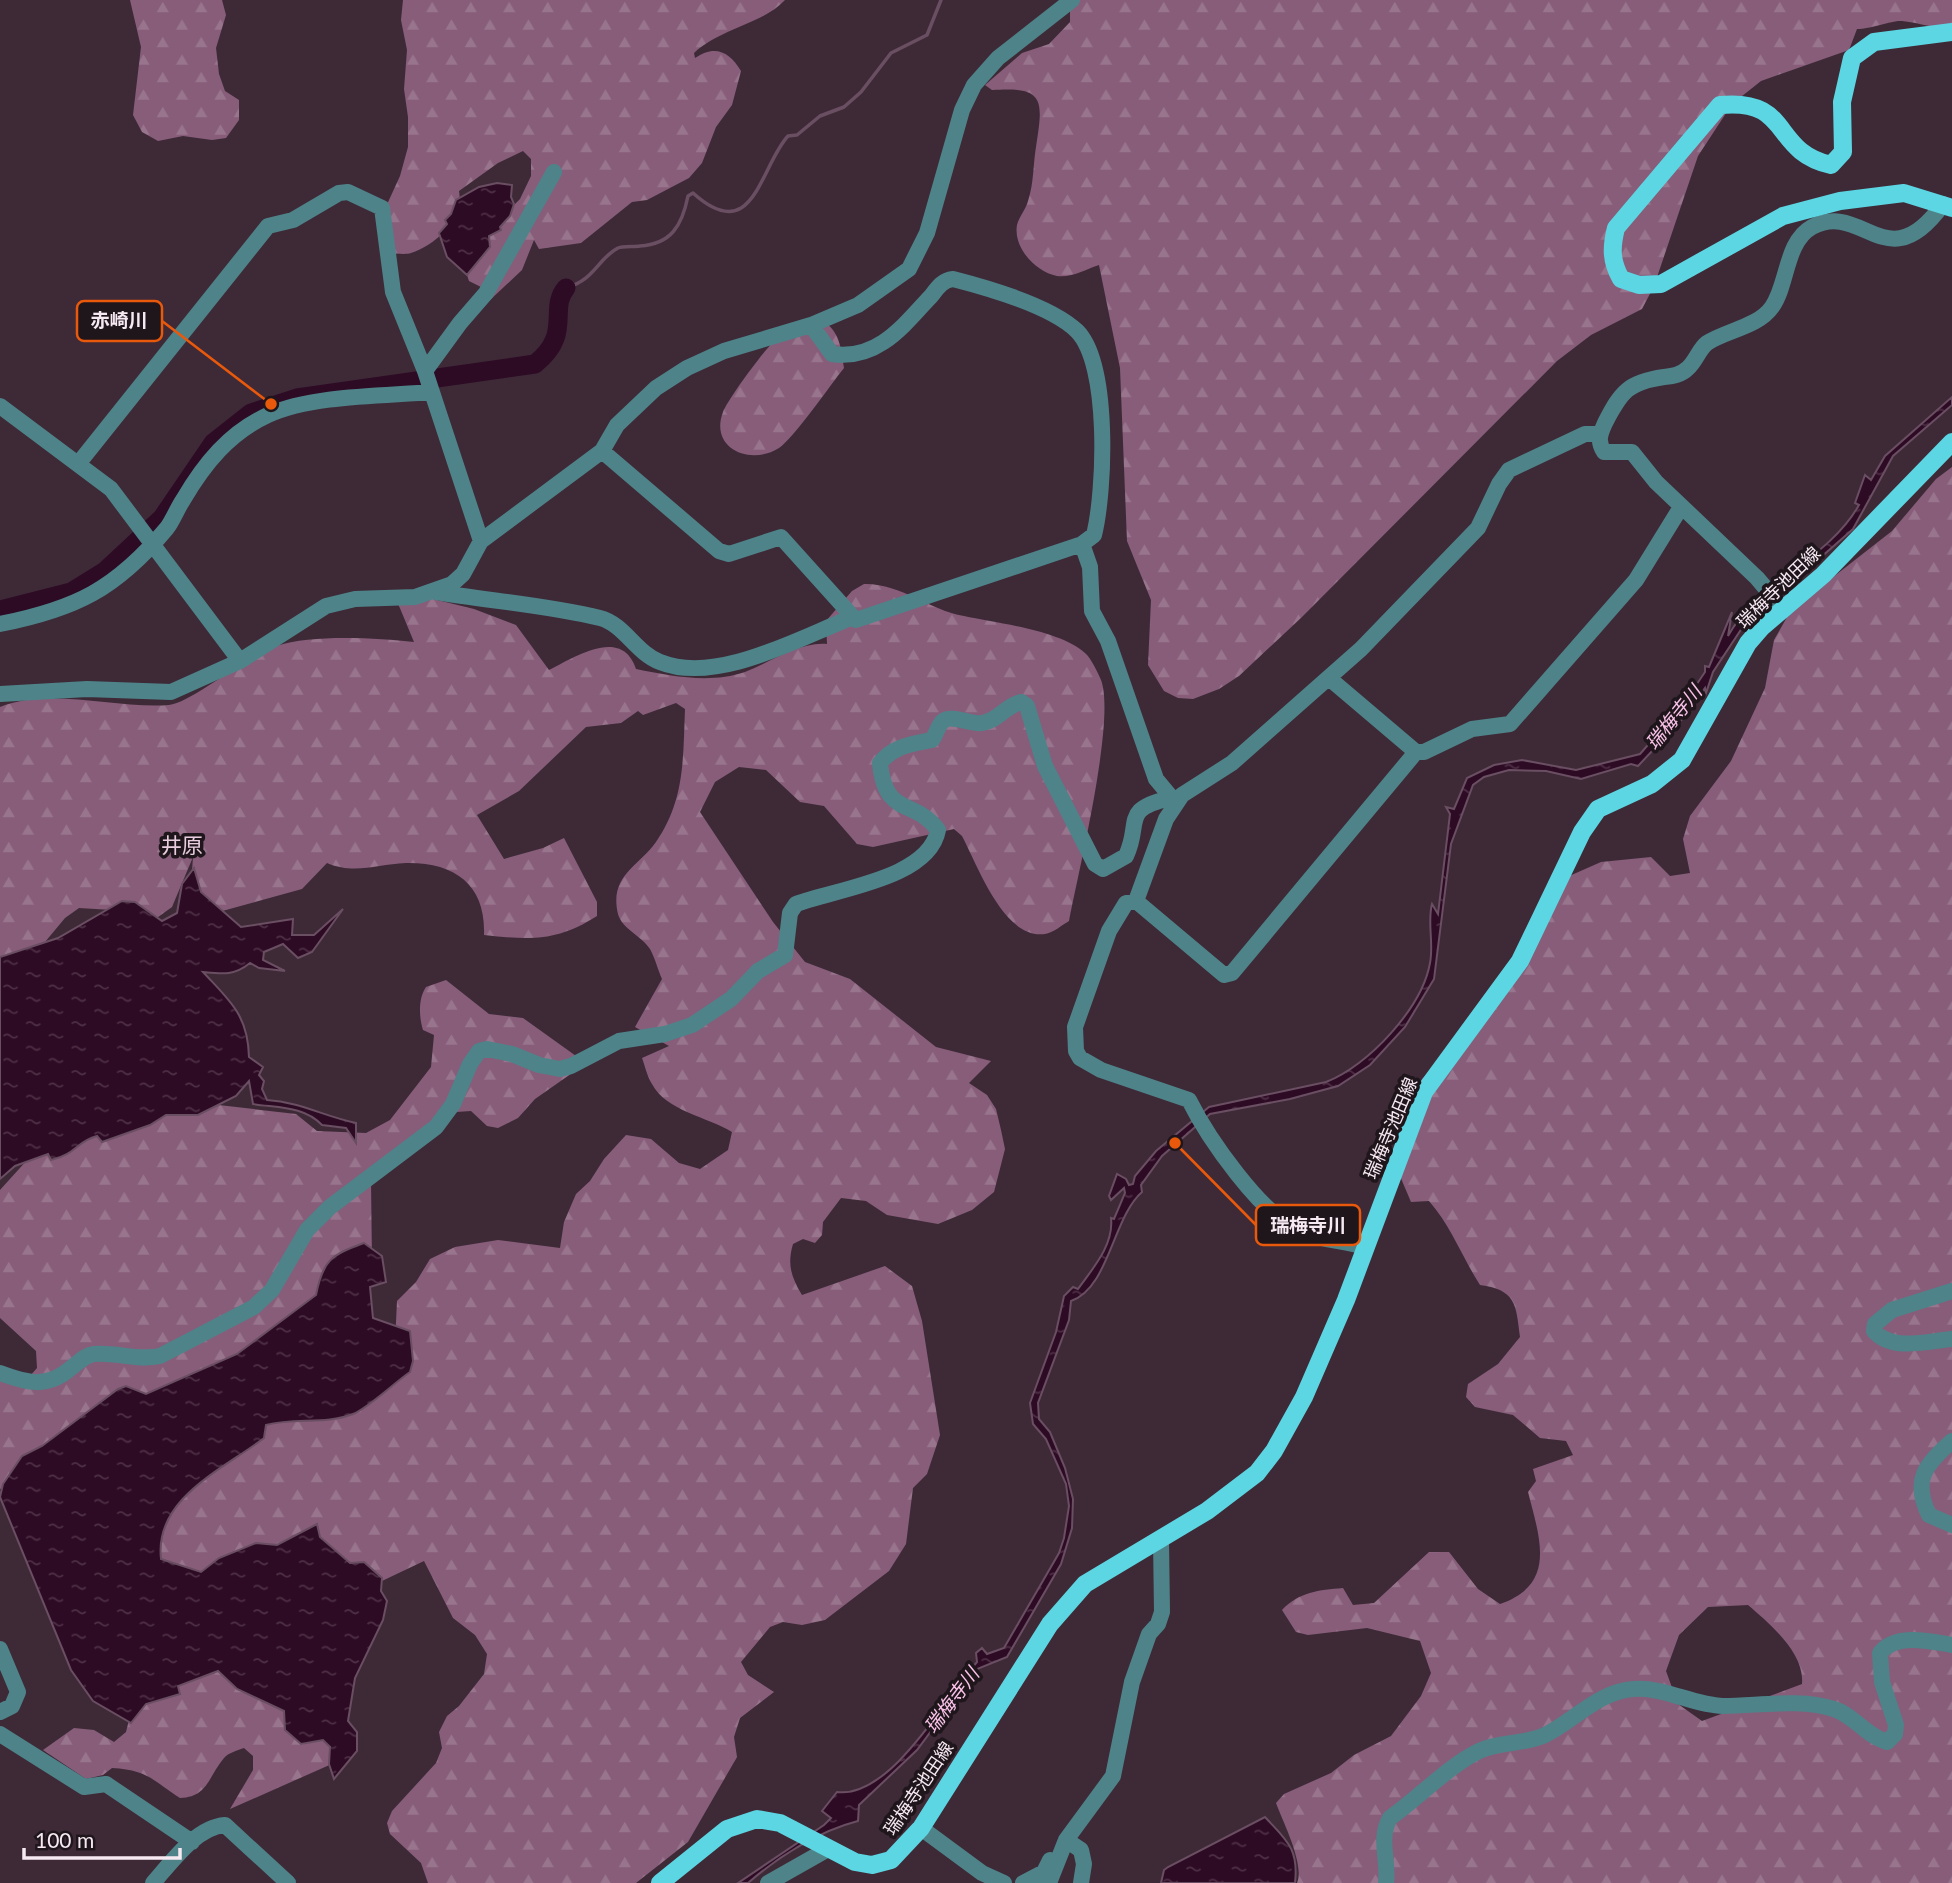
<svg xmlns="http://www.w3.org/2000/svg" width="1952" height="1883" font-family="Lato,'Noto Sans JP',sans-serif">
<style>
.forest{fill:url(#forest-firs);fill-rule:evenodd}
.water{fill:url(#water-ripples);stroke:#6a4e62;stroke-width:2}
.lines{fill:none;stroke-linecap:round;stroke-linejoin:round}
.stream{stroke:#6a4e62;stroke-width:3.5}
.river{stroke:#2e0b25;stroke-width:19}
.minor{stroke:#4e8489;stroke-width:16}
.major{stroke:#5cd6e2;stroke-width:18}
.labels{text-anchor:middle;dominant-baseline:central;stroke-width:7;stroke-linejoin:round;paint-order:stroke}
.street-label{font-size:18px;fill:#f7e9f2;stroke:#1f161c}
.water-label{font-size:19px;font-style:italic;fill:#fbc3e9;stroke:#1f161c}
.quarter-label{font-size:21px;fill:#e7cdde;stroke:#1f161c}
.leader{fill:none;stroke:#e8590c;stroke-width:2.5}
.callout-dot{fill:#e8590c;stroke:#1f161c;stroke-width:2.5}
.callout{fill:#1f161c;stroke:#e8590c;stroke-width:2.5}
.callout-label{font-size:19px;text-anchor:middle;font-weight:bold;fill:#f7e9f2}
</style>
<defs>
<pattern id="forest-firs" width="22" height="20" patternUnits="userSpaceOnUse" patternTransform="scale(1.75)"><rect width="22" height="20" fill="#875d7a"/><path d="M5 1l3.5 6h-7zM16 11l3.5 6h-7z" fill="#99748d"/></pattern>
<pattern id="water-ripples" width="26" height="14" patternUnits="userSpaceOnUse" patternTransform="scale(1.75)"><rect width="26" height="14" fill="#2e0b25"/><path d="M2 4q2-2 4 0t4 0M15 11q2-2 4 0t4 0" fill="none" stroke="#4d2f45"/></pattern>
</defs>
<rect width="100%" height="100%" fill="#3e2a37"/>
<path class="forest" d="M130,0H222L226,15L216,48L219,74L225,91L239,100V120L226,138L212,140L183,136L158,141L142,132L133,115L141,47Z
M403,0H785C763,24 721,28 694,53L695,58C715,44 730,52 741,71L732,105L716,127L702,163L689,178L647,200L632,202L581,243L539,249L534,240L522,270L490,300L481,287L469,281L465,269L505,214L520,199L531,176V159L523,151L498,163L459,191C464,218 436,245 411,253C405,255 395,253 388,253L384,211L400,176L408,147V117L404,89L407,50L401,20Z
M1070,0H1952V24C1929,30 1924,23 1902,21C1893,20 1871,29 1857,29L1849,50L1761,81L1732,104L1698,156L1654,286L1642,309L1591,335L1557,361L1302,617L1239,676L1219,689L1193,699L1178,698L1164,691L1148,665L1151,600L1127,541L1120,368L1099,265C1086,269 1072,278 1057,276C1036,272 1013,248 1017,225C1019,217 1026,209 1028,201C1034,183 1033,165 1036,147C1043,101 1046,86 992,90L985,85L1022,53L1049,44L1070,22Z
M822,320C840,332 841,347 844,368C831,384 794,438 779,448C751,466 709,449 723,412C728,399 770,341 781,335C793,328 809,325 822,320Z
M1952,467V1883H1297C1305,1865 1283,1822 1276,1803L1284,1794L1331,1773L1354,1755L1391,1736L1421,1696L1431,1673L1420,1641L1367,1628L1308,1635L1296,1632L1282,1610C1299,1592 1319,1590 1343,1588L1353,1605L1374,1603L1429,1552H1449L1478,1589L1500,1604C1557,1584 1540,1539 1528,1492L1536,1481L1533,1469L1573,1455L1566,1441L1540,1438L1513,1415L1475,1407L1466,1397L1468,1384L1498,1364L1520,1337C1516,1304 1516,1290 1480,1285C1462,1257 1451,1226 1429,1201L1411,1202L1400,1176L1422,1079L1495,1008L1567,877L1601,862L1651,857L1670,876L1690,873L1683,839L1690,816L1731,761L1765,688L1774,640L1791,610L1892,531L1936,479ZM1748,1605C1769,1623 1805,1653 1802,1684L1702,1721L1678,1704L1666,1671L1679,1635L1708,1607Z
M864,584C900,583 929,610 964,616C996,623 1060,630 1085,653C1091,658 1098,673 1101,680C1116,720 1078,873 1069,921C1062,925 1053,933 1045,934C1004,940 978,866 962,836L954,829L873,847L857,844L824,806L800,802L766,770L739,767L715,782L700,812L773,922L805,962L850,979L936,1047L991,1061L969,1083L987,1095L996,1109L1001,1130L1005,1149L994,1192L972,1210L938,1224L887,1215L866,1201L841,1198L823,1222L822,1235L815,1243L803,1239L793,1244C787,1264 791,1277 802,1295L885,1266L912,1286L922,1321L940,1435L927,1474L913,1488L906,1544L889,1571L825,1620L802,1625L783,1622L770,1627L741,1662L748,1675L774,1692L740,1718L734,1737L737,1757L688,1842L636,1883H428L421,1863L390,1834L387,1823L392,1811L436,1763L442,1748L439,1732L447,1716L459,1706L484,1674L487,1654L475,1635L453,1618L424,1561L363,1590L184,1586L148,1559L155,1509L254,1415L394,1365L397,1301L416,1282L430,1259L455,1247L498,1240L560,1248L564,1222L576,1194L590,1181L604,1159L626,1135L651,1139L679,1163L700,1169L728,1150L732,1132C708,1117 666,1111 652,1084C647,1076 645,1066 642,1058L669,1046L635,1027L662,979C658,970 655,958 650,949C642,936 622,929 618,914C609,876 638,867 656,842C685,800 683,759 685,709L676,703L643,715L638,711L621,723L586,727L519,791L477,815L504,859L543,848L564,838L597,902V916C556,942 530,940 484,935C486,885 455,862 406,863C377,864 355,875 327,863L302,889L215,913L191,886L193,857L172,907L147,925L129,911L79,908L65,918L40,948L0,967V707C49,687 117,709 169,705C192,703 247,655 276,646C313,634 376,638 414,642L397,601L425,597L474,609L516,625L549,670C575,657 622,626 636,669C671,676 710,684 745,672C771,662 798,642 827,644L826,621L852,591Z
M446,980L489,1014L523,1018L576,1056L575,1071L535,1099L518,1118L498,1128L487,1126L471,1111L456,1112L371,1181L372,1263L261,1349L0,1489V1378L30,1376L37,1368L36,1351L0,1318V1190L48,1137L201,1103L296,1114L317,1131L366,1133L390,1120L431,1067L434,1035L423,1030C419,1017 418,999 426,987Z
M228,1668L330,1739L334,1763L230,1809L253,1770V1756L244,1748C238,1750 228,1753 224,1758C208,1777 208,1797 180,1798C152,1780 148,1770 112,1768L103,1775L86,1779L43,1750L74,1728L94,1730L114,1742L126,1732L131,1712L196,1670Z"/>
<path class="water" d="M497,183L512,185L511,197L514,204L510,216L500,227L501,230L489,236L490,247L467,275L447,257L439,233L447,224L445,220L451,214L456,200L479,187Z
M1952,397V405L1893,456L1853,529L1771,601L1759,615L1746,622L1713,672L1706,693L1705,688L1685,716L1638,766L1631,764L1581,779L1546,771L1509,770L1484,777L1473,785L1451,844L1434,979L1405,1027L1370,1065L1338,1086L1290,1099L1210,1114L1162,1156L1141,1185L1142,1192C1113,1217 1109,1288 1071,1301L1069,1320L1038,1403L1039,1419L1050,1432L1065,1468L1073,1499L1072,1528L1061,1564L1007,1657L977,1669L917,1750L859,1805L858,1821C819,1831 779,1856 748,1883H738L824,1825L831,1818L822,1811L837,1792C890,1799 946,1698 977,1662L976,1653L982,1648L987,1654L1004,1648L1059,1553L1064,1538L1069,1506L1066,1484L1046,1439L1033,1424L1030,1403L1056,1332L1064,1296L1073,1287L1078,1289C1093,1268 1114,1245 1111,1218L1114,1219L1125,1193L1124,1188L1111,1200L1109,1196L1117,1174L1126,1179L1129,1185L1133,1184L1135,1176L1156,1151L1209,1107L1326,1082C1368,1066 1422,1008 1430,963C1434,943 1427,922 1432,904L1438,914L1450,814L1446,807L1454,809L1467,778L1494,765L1522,760L1576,770L1640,754L1682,706L1705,672V666L1709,667L1732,612L1728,636C1758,582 1828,560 1859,505L1855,503L1865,475L1871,480L1885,456Z
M194,868L201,892L241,927L293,919L292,935H314L343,909L312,952L298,958L283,944L264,952L263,960L285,971L259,968L250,963C234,976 222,974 203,972C230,1001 248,1015 249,1057L263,1067L259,1075L264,1081L262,1089L267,1100C300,1102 323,1116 356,1123V1143L346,1128L322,1125C304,1106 278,1108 253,1104L249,1081L236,1096L198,1115H166L150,1125L102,1142L97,1136C75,1142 77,1154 51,1160L48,1154L15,1166L0,1179V957L58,938L122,901L135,902L162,921L177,913L182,884Z
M364,1243L382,1256L386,1282L370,1287L373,1318L410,1331L413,1361L410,1372C394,1383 368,1408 353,1414C325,1425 295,1417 266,1425L264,1438C224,1469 154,1498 161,1559L201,1572L219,1558L256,1543L277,1545L317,1524L320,1537L350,1563L364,1562L382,1578L381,1591L387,1601L383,1620L355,1678L348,1721L357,1732V1751L334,1779L329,1764L330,1747L323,1740L301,1744L285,1730L284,1711L237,1689L218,1671L178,1686L180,1694L146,1704L131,1723L93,1701L71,1670L0,1497L3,1484L22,1456L42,1446L118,1389L126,1386L146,1394L237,1354L316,1295C323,1260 331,1255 364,1243Z
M1265,1817C1286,1840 1299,1848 1295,1883H1161L1164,1870L1168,1867Z"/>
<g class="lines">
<path class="stream" d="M566,288C596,279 597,259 618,248C623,246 634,247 640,246C671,244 682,226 688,196L693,193C754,248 760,166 788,136L797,135L820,116L844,107L861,92L891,53L927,35L941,0"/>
<path class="river" d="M0,610L71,592L105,571L162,518L213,443L251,413L297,398L535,364C573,334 548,309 566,288"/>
<path class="minor" d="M425,371L460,323L486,293L554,172
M0,406L111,489L240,661
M602,451L719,551L729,554L781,537L853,617
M78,464L268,226L293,220L339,193L348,192L382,208L393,292L425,371L481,541
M1082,544L1090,567L1092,611L1108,641L1156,779L1176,803
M436,592C490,601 547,605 600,618C624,624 636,653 660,662C717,685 799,638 853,617L856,620L1082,544L1094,535C1105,491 1110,364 1077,331C1051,306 988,288 953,279C943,280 938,287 932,295C904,325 878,361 832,354L811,325
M1784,610L1757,578L1656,482L1632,452H1604C1597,441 1600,434 1605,423C1621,392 1628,382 1664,377C1673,376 1681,375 1688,368C1696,361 1699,349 1707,343C1727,330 1758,327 1772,307C1788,285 1785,242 1812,227C1863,200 1887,282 1943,204
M0,624C76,609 116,589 167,528C173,520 177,509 183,500C204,464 229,433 268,415C312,395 383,396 432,392
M1330,679L1416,752
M0,694L87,689L171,692L240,661L326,606L355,599L415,597L452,584L463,574L481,541L602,451L617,425L656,388L687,368L724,351L811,325L858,305L909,269L927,233L962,110L974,85L998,58L1072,0
M1136,901L1166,819L1182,795L1232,763L1361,649L1478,528L1499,484L1509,470L1585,434H1600
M1365,1247C1344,1241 1321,1240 1301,1232C1261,1215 1208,1138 1189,1100L1101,1070L1080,1058L1076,1051L1075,1027L1109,931L1126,903L1136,901L1224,975L1232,973L1416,752H1424L1472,729L1510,724L1636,580L1681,507
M1952,1291L1892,1310L1875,1324L1874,1331C1892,1352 1928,1341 1952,1339
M0,1373C27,1383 47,1389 71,1368C79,1362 85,1355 94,1354C117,1352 137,1361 160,1356L254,1307L272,1290L307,1230L330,1207L436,1127L453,1104L470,1064L479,1051L487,1049L512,1054L539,1065L560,1069L571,1066L619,1041L665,1034L692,1025L731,999L758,971L785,955L790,913L796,904C835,889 929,879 938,830C915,798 885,818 880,763C893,746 912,744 932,740C936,735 938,725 943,721C951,714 972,725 982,723C998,721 1005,706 1021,702L1027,706L1045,766L1095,864L1103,869L1126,856C1142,822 1120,810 1170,798
M1952,1441C1925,1465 1912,1480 1929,1515L1952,1525
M0,1649L18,1692L12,1706L0,1712
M0,1734L84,1787L106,1784L192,1842
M921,1828L982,1873L1004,1883
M1066,1840L1081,1850L1084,1864L1081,1883
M153,1883C171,1863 196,1827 225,1825L288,1883
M768,1883L828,1849
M1023,1883L1044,1872L1050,1860L1052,1861
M1049,1883L1066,1840L1113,1776L1132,1682L1149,1634L1158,1624L1162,1612L1161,1540
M1386,1883C1389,1860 1378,1839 1390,1818C1418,1798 1450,1765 1479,1751C1500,1741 1524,1745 1545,1735C1575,1720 1599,1691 1634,1689C1665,1687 1693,1705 1723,1706C1758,1706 1799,1698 1834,1709C1855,1716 1866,1736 1887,1742L1895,1734L1896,1725L1882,1682L1880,1653C1896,1633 1929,1641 1952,1645"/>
<path class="major" d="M1952,32L1874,42L1852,58L1842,102L1843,152L1831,165C1770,151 1793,98 1720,105L1616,228C1611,248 1611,261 1621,279L1639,285L1661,284L1783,216L1840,201L1904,193L1952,208
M660,1883L727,1829L757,1819L780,1823L855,1862L872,1865L891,1860L921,1828L1050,1624L1085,1584L1207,1511L1257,1473L1274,1451L1304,1397L1346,1300L1424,1092L1520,961L1582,832L1598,809L1652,784L1682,760L1748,643L1761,628L1823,575L1952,442"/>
</g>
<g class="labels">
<g class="street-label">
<text transform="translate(1778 587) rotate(-44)">瑞梅寺池田線</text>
<text transform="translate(1390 1128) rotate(-67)">瑞梅寺池田線</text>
<text transform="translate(918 1788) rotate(-56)">瑞梅寺池田線</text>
</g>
<g class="water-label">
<text transform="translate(1673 717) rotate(-51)">瑞梅寺川</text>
<text transform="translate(951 1700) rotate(-53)">瑞梅寺川</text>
</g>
<g class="quarter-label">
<text x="182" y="844">井原</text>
</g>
</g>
<path class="leader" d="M271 404L162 321M1175 1143L1256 1225"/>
<g class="callout-dot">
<circle cx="271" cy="404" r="7"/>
<circle cx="1175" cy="1143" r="7"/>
</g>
<g class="callout">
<rect x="77" y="301" width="85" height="40" rx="7"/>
<rect x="1256" y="1205" width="104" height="40" rx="7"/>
</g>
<g class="callout-label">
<text x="119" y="327">赤崎川</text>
<text x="1308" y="1232">瑞梅寺川</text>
</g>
<path d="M24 1848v10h156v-10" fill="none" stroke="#f7e9f2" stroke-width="3.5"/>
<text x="35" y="1848" font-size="21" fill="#f7e9f2" stroke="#1f161c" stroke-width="5" paint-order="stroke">100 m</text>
</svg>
